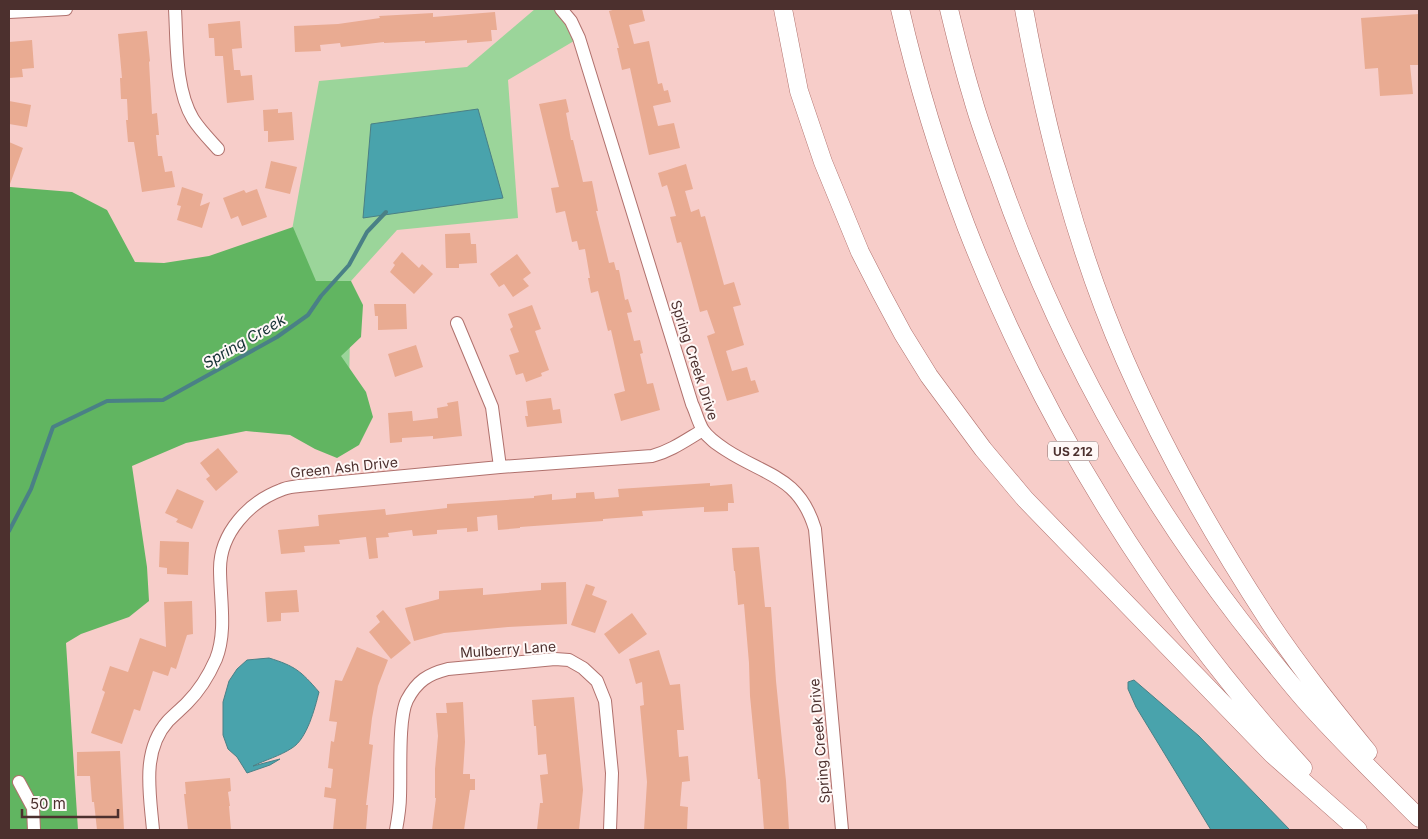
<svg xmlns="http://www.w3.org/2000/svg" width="1428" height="839" font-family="Inter,sans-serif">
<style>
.green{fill:#9bd59a}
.forest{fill:#61b561}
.water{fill:#49a3ac;stroke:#4a8086}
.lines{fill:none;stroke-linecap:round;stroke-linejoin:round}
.stream{stroke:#4a8086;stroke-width:4}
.building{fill:#e9ab92}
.minor-casing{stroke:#b0716d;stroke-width:14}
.highway-casing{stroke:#b0716d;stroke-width:19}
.minor{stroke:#fff;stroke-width:12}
.highway{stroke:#fff;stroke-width:18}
.labels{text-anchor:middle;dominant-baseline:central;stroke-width:4;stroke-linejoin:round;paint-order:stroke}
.shield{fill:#fff8f7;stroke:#826c6a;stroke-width:1}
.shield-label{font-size:12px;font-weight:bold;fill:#4c302e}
.street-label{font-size:14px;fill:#4c302e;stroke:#fff8f7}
.water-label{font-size:15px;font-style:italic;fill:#153134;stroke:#fff8f7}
</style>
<rect width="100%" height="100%" fill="#f7cdc9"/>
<path class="green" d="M535,9H556L579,38L508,80L518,218L397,230L351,281L348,440L288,252L319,81L467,67Z"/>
<path class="forest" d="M10,187L72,192L107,210L135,262L164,263L209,256L293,227L316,281H351L363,305L361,337L341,356L366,392L373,417L359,445L337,458L315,449L290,435L246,431L186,443L132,466L147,567L149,601L129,617L81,634L66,643L78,830H9Z"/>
<path class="water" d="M478,109L503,198L363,218L371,124Z
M269,658C295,666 301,671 319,692C315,708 307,739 292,748C280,756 265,760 253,766L280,759L270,765L247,773L237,757L228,749L223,735V702L229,681L237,669L247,660Z
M1134,680L1199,736L1290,830H1211L1136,707L1128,689V682Z"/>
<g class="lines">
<path class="stream" d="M9,531L31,489L53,427L107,401L163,400L277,337L308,315L321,296L349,265L367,232L386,212"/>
</g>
<path class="building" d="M616,9H642L645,21L629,25L634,44L649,41L658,84L662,83L664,91L668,90L671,102L653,106L658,126L674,123L680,148L649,155L630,68L622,70L617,48H619L609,11Z
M495,12L497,30H491L492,41L467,43V40L425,43V41L384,43V42L341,47L340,43L320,45L321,51L295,52L294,26L338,24L380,18L379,16L433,13V17Z
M1419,14V65H1410L1413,94L1380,96L1378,68L1365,69L1361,18Z
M240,21L242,48L232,49L234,70H240L241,76L252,75L254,100L227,103L223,56H215L214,38H209L208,24Z
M147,31L150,61L149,62L152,114L157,113L159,135H156L158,156H162L165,172L172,171L175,187L142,192L134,142H128L126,120H128L127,99H121L120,78H122L118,34Z
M32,40L34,68L22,69L23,77L9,78V42Z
M566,99L569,112L566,113L571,140H573L583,182L592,181L598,211H596L609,263L614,262L616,270H619L625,300L628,299L632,312L627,313L634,341L640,340L643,353L640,354L647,384L653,383L660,410L621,421L614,394L625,391L611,330L608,331L598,291L591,293L588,278H590L585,249L579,250L577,241L572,242L565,211L556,213L551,188L559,187L539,104Z
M9,101L31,105L27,127L9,124Z
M278,109V113L292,112L294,140L268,142V131H264L263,110Z
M9,142L23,148L10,184H9Z
M271,161L297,167L290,194L265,188Z
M686,164L693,189L685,191L691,212L699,209L701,217L705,216L724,285L734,282L741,305L733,307L744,345L726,351L732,371L747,367L751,381L755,380L759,392L727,401L707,336L715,333L707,310L700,312L681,242L677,243L670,217L676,216L667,185L662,187L658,173Z
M182,187L203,194L200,206L210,202L202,228L177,220L181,206L177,205Z
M257,189L267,217L242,226L238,216L231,219L223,198L244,190L246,193Z
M470,233L471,244H476L477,263L459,264V268H446L445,234Z
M402,252L419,268L422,264L433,274L414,294L390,272L395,265L393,263Z
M517,254L531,273L523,279L529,286L513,297L504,284L499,287L490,274Z
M374,304H406L407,329L378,330V316H375Z
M532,305L541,329L535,331L549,370L541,373L542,376L526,382L523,373L516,375L509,355L519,352L510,329L513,327L508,314Z
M416,345L423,367L395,377L388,354Z
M551,398L553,410L560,409L562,423L527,427L525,416H528L526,401Z
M458,401L462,436L433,439V436L402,438V442L390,443L388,413L412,411L413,421L438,418L437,408L448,406L447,403Z
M218,448L238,472L216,491L206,479L210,476L200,463Z
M710,483V486L732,484L734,503H728V511L704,512V507L642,511L643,516L603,519V521L520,527V528L498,530L497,515L477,517L478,531L467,532V528L437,530V534L413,536L412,530L388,533L389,537L376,538L378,558L369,559L366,537L339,540L340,544L304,546L305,552L281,554L278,530L319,526L318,515L385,509L386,515L447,508V504L534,498V496L552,494V500L576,498V493L594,492L595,499L619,497L618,489Z
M177,489L204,501L192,529L176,522L178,519L165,513Z
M160,541L189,542L188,575L167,574V568L159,567Z
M759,547L765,607H771L776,681L786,781L789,830H764L760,779H758L750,696L749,663L744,604L738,605L735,571H734L732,548Z
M566,582L567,624L508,627L444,633L414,641L405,608L439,599V591L483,588V595L541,590V583Z
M586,584L595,587L592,595L607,601L595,633L571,625Z
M297,590L299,612L281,613V621L267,622L265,592Z
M192,601L193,634L187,635L176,669L171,667L168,676L153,671L140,711L134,709L122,744L91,733L105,692L102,690L110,666L128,672L140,638L166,647L164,602Z
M383,610L411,643L391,659L369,632L380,622L376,616Z
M632,613L647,634L619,654L604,634Z
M357,647L388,660L378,686L372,718L369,744L373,745L366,805H368L366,830H333L336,799L324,797L325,787L331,788L333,769L328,768L331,741L334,742L337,722L329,721L335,680L342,681Z
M659,650L670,685L680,684L684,730H677L679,757L688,756L690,781L682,782L680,806L688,807L687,830H644L647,782L640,706L644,705L642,682L636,684L629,659Z
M574,697L583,790L579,830H537L540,803H543L540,775L548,774L546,754L538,755L536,726H534L532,700Z
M463,702L465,742L463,774H470V779H475V790H470L464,830H432L436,798H435V769L438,736L436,713H447L446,703Z
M120,751L124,830H97L94,802H92L90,776H77V752Z
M230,778L231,791L228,792L230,806H229L231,830H188L184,794H186L185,782Z"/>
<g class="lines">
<g class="minor-casing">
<path id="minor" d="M175,9C177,43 175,89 193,119C200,130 210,140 218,149
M561,9L571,21L579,38L692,404C696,412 698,422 703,430C708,438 717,444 726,450C766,476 799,476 815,529L842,830
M9,12L66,9
M457,323L492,407L500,467
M19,782L33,808L34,830
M153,830C150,794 141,751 168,721C174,715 181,709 187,703C200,690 209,675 216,659C227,631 220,599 220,569C220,533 249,502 281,490C287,487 293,487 299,486L500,467L652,456C671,451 686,440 703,430
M396,830C398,819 400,807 400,796C401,773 398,718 407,700C417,681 428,674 448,669L555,659L569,660L583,668L597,681L605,701L612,773L610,830"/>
</g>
<g class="highway-casing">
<path id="highway" d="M783,9L799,91L823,162L860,252L881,293L903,334L929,376L983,449L1025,499L1272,754L1358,830
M900,9C917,82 939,155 966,226C1043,425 1159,611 1303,768
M949,9C956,38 963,67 972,96C979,122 989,148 998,173C1054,334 1136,485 1240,620C1263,649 1285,678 1309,705C1344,744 1382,781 1419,818
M1024,9C1046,129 1076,248 1125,360C1165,452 1215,539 1270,623C1300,668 1334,710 1368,752"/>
</g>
<use href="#minor" class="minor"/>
<use href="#highway" class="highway"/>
</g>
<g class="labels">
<rect class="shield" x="1048" y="441.5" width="50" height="19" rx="4"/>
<g class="shield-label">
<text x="1073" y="451">US 212</text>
</g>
<g class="street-label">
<text transform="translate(695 360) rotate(72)">Spring Creek Drive</text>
<text transform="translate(344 467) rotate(-6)">Green Ash Drive</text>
<text transform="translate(508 649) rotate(-4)">Mulberry Lane</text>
<text transform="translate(819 741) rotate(-95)">Spring Creek Drive</text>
</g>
<g class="water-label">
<text transform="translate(244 341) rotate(-30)">Spring Creek</text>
</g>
</g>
<rect width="1428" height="839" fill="none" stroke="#4c302e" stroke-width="20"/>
<path d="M22 809v8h96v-8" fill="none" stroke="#4c302e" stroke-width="2.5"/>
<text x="30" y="809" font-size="15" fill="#4c302e" stroke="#fff8f7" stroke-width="4" paint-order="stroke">50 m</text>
</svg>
